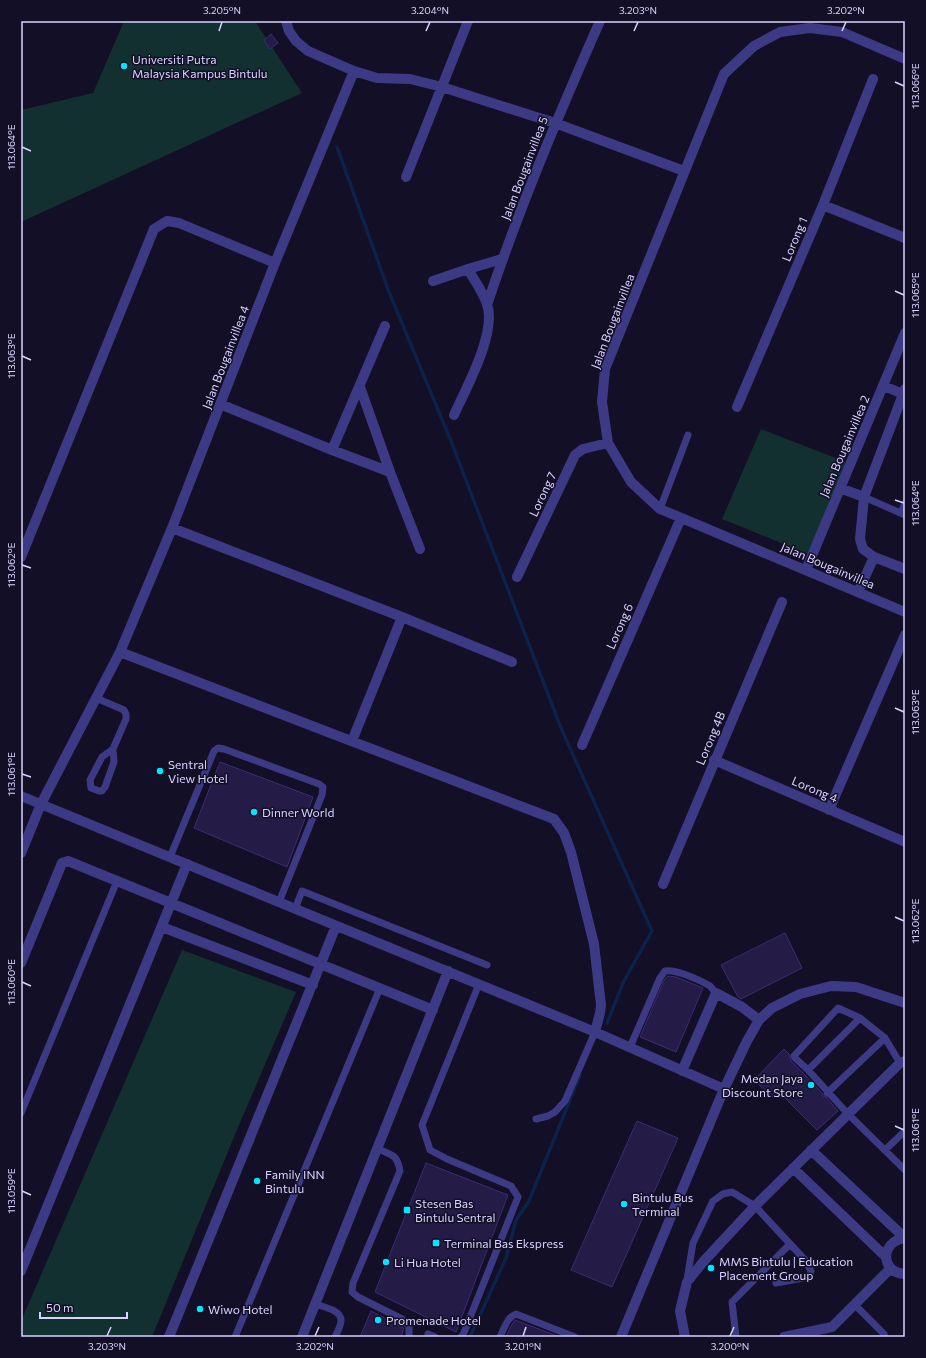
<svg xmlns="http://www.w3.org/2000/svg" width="926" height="1358" font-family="Commissioner,sans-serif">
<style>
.green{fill:#12302f}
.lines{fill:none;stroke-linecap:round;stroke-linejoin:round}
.stream{stroke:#0c2248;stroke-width:3.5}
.building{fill:#241b47;stroke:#3b2d73}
.service{stroke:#3d3a85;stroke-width:7}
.minor{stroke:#3d3a85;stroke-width:10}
.ticks{fill:none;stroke:#d9d4ff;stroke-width:1.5}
.poi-dot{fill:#00e5ff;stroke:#130f26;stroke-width:1.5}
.labels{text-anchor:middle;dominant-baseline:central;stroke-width:3;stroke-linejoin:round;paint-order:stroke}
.poi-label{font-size:12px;fill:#d9d4ff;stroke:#130f26;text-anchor:start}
.street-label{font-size:12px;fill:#d9d4ff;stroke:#130f26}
.neatline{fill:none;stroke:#d9d4ff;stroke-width:1.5}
.ticks-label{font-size:10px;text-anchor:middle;fill:#d9d4ff}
</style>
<rect width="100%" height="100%" fill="#130f26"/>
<path class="green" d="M124,21H255L302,93L21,222V110L93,93Z
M761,429L846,462L808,554L722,519Z
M182,950L296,992L234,1137L152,1337H21V1321Z"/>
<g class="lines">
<path class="stream" d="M337,147L389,292L451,441L561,728L652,931L624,981L607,1023
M470,1337L506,1258L516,1220L529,1201L580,1075"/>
</g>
<path class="building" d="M271,34L278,43L270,49L264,40Z
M220,762L313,797L287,867L194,828Z
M785,933L802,968L741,999L738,997L721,965Z
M668,976L676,977L703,988L676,1052L640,1037L664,980Z
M784,1049L789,1054L791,1061L804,1074L822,1093L823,1096L827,1098L838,1111L817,1130L778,1091L772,1097L754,1080Z
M637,1121L678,1138L612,1287L571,1270Z
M426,1163L508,1195L456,1332L375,1292Z
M371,1311L404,1328L401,1337H360Z
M515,1320L557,1336L556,1337H506L511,1326Z"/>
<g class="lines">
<path class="service" d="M864,497L905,515
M660,509L688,435
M901,513L905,503
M96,698L124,710L126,714V719L113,749L114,762L105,787L102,791H99L91,788L90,780L102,757L113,749
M170,857L214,751L218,748L224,749L319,784L323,787L322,795L279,902
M295,909L302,891L487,965
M630,1047L660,978L665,971C676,969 700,980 710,986C712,988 714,991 716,993
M900,1063L885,1038L860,1018L838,1008L794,1056L795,1058L808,1070L848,1114L905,1170
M808,1070L860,1018
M827,1093L885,1038
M21,1113L117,881
M536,1119L548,1116L555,1112L565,1101L595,1032
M378,1149C392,1155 397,1154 400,1171L353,1283L352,1292L358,1297L402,1319L409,1326V1337
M885,1150L905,1131
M687,1280L693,1243L713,1201L723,1194L732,1192L755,1206L805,1260L811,1271L809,1277L776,1283
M315,1304C323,1307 342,1310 341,1321C341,1326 337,1332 335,1337
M855,1305L884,1334L885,1337
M428,1334L435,1337
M235,1337L380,988
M461,1337L463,1335L518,1197L511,1186L447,1159L430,1150L422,1125L479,984
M500,1337C504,1329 507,1317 516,1314L575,1337
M736,1337L732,1302L790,1244"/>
<path class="minor" d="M286,21L289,31L296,41L308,51L354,71L377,78L410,79L442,87L555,123L684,171
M905,59L842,32L810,28L780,32L754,46L724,74L605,369L602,402L608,443L631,482L660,509L905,612
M406,177L468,21
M823,205L905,238
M433,281L468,269L502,259
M487,305C519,208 559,114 600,21
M884,386L903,394
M360,387L390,472L420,549
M905,389L864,497L860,539L863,549L874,557L905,569
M220,404L332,450L390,472
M737,407L823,205L873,79
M454,415C466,388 497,333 487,304C483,292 474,280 468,269
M332,450L385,326
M840,488L864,497
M172,528L402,617L512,662
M21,557L154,229L167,221L179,223L275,263
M806,570L905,333
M517,577L575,455L583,449L608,443
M858,592L874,557
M120,652L554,819L564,833L571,852L594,944L601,1005L600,1013L595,1032
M352,741L402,617
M582,745L681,518
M714,760L905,842
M21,796L595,1032L724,1089
M829,810L905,635
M21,853L41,804L120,652L172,528L275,263L354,71
M663,884L782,602
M162,927L313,985
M21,963L62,863L68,861L433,1010
M682,1071L716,993L742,1007L759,1020
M811,1150L905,1238
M793,1168L886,1257
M905,1238C880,1241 880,1273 905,1274
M21,1271L187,864
M169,1337L336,926
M302,1337L448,971
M621,1337L724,1089L747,1041L759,1020L772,1008L800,994L831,986L856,987L905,1003
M685,1337L680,1311L687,1282L703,1262L755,1206L900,1063L905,1061
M784,1337L832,1327L891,1268"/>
</g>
<path class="ticks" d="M219,31L222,22M426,31L430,22M634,31L638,22M842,31L846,22M895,82L904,86M22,147L31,151M895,291L904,295M22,356L31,360M895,500L904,503M22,565L31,568M895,708L904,712M22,774L31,777M895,917L904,921M22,982L31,986M895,1126L904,1130M22,1191L31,1195M107,1336L111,1327M315,1336L319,1327M523,1336L526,1327M730,1336L734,1327"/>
<g class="poi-dot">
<circle cx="124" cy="66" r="4"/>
<circle cx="160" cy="771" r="4"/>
<circle cx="254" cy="812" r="4"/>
<circle cx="811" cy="1085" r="4"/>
<circle cx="257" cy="1181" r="4"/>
<circle cx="624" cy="1204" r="4"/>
<rect x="403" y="1206" width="8" height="8" rx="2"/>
<rect x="432" y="1239" width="8" height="8" rx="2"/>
<circle cx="386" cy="1262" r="4"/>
<circle cx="711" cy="1268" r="4"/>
<circle cx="200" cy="1309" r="4"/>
<circle cx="378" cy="1320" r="4"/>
</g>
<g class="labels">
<g class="poi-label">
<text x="132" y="59">Universiti Putra<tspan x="132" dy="14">Malaysia Kampus Bintulu</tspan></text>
<text x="168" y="764">Sentral<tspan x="168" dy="14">View Hotel</tspan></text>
<text x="262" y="812">Dinner World</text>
<text x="803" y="1078" text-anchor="end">Medan Jaya<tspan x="803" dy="14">Discount Store</tspan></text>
<text x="265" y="1174">Family INN<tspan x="265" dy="14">Bintulu</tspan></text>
<text x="632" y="1197">Bintulu Bus<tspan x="632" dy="14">Terminal</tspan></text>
<text x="415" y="1203">Stesen Bas<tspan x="415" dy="14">Bintulu Sentral</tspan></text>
<text x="444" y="1243">Terminal Bas Ekspress</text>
<text x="719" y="1261">MMS Bintulu | Education<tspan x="719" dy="14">Placement Group</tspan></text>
<text x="394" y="1262">Li Hua Hotel</text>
<text x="208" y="1309">Wiwo Hotel</text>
<text x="386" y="1320">Promenade Hotel</text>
</g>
<g class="street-label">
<text transform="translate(524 168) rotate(-69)">Jalan Bougainvillea 5</text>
<text transform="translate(794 239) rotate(-67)">Lorong 1</text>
<text transform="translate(612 321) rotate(-69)">Jalan Bougainvillea</text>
<text transform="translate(225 357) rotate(-69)">Jalan Bougainvillea 4</text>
<text transform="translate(844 446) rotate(-67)">Jalan Bougainvillea 2</text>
<text transform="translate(542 494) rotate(-65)">Lorong 7</text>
<text transform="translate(828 565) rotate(23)">Jalan Bougainvillea</text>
<text transform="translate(619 626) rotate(-66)">Lorong 6</text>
<text transform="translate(710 738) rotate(-67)">Lorong 4B</text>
<text transform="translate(815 789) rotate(23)">Lorong 4</text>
</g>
</g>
<rect width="926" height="1358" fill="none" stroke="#130f26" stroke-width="44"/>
<path d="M40 1312v6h87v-6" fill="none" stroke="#d9d4ff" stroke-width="2"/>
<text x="46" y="1312" font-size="12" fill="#d9d4ff" stroke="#130f26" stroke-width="3" paint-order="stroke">50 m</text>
<rect x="22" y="22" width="882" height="1314" class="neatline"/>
<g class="ticks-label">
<text x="222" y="14">3.205°N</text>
<text x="430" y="14">3.204°N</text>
<text x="638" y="14">3.203°N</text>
<text x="846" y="14">3.202°N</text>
<text transform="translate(915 86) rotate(-90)" y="4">113.066°E</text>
<text transform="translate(11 147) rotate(-90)" y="4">113.064°E</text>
<text transform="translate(915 295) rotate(-90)" y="4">113.065°E</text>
<text transform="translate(11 356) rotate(-90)" y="4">113.063°E</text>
<text transform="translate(915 503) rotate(-90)" y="4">113.064°E</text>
<text transform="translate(11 565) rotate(-90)" y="4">113.062°E</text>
<text transform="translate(915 712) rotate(-90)" y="4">113.063°E</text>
<text transform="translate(11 774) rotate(-90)" y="4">113.061°E</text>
<text transform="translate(915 921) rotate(-90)" y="4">113.062°E</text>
<text transform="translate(11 982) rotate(-90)" y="4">113.060°E</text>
<text transform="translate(915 1130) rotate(-90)" y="4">113.061°E</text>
<text transform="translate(11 1191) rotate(-90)" y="4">113.059°E</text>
<text x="107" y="1350">3.203°N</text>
<text x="315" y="1350">3.202°N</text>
<text x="523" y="1350">3.201°N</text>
<text x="730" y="1350">3.200°N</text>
</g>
</svg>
